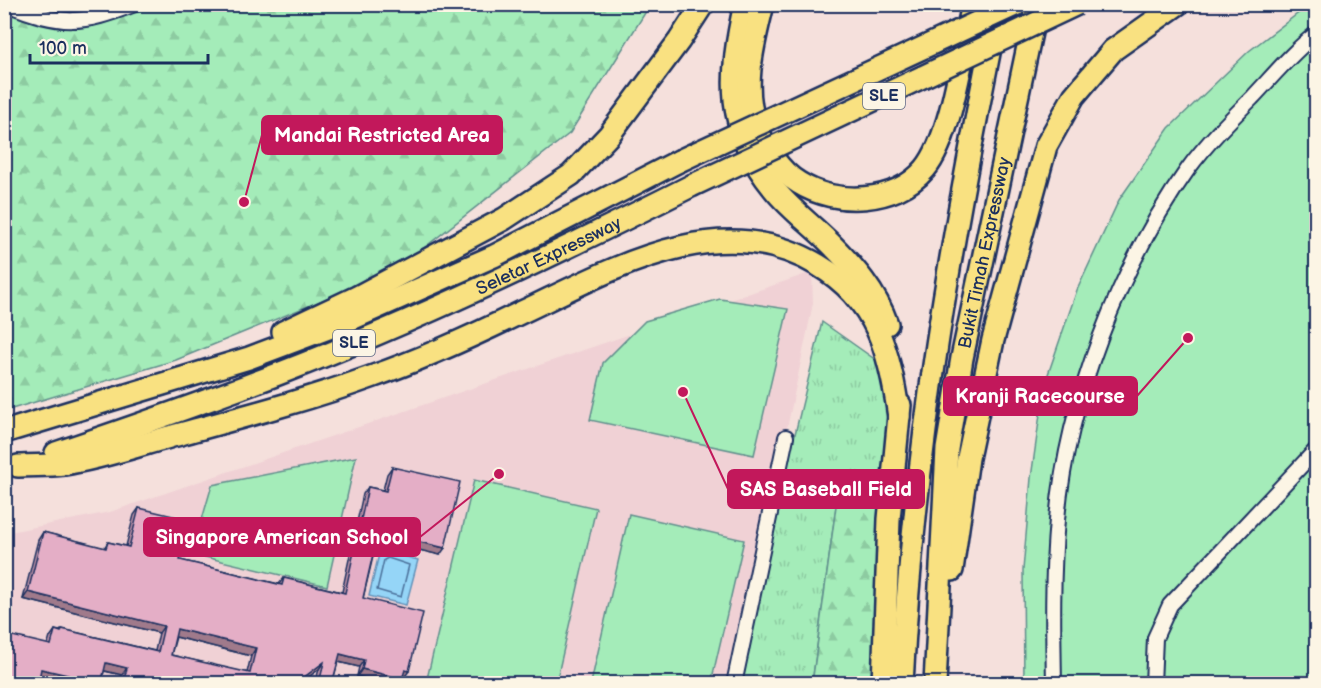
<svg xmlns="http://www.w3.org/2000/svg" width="1321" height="688" font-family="'Balsamiq Sans',sans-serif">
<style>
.built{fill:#f0d1d5}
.grass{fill:url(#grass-tufts);stroke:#608e8c;stroke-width:1.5}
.forest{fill:url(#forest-firs);stroke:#608e8c;stroke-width:1.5}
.garden{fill:#a4ecb9;stroke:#608e8c;stroke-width:1.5}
.water{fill:#95d5f7;stroke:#6493ba;stroke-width:1.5}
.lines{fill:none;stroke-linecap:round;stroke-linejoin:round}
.shore{stroke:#4c719b;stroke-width:1.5}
.minor-casing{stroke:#1b2f5e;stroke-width:18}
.highway-casing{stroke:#1b2f5e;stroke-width:26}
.minor{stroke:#fcf5e5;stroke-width:14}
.highway{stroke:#f9e181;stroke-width:21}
.highway-bridge-casing{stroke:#1b2f5e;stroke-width:26;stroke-linecap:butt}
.highway-bridge{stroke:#f9e181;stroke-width:21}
.wall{fill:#c496aa;stroke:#1b2f5e;stroke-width:1.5;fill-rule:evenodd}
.shaded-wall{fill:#a07a8b;stroke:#1b2f5e;stroke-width:1.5}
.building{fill:#e4aec6;stroke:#1b2f5e;stroke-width:1.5;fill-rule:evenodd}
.labels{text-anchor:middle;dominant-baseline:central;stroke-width:4.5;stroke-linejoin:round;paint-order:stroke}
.shield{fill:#fcf5e5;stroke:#5e6a86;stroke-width:1.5}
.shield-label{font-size:16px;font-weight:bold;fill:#1b2f5e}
.street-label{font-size:18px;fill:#1b2f5e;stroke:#fcf5e5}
.leader{fill:none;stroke:#c2185b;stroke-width:2}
.callout-dot{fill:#c2185b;stroke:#fcf5e5;stroke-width:2}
.callout{fill:#c2185b;stroke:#c2185b;stroke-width:2}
.callout-label{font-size:20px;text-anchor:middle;font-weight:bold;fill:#fff}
</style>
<defs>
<pattern id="grass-tufts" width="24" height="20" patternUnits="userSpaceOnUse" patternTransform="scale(1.5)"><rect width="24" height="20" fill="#a4ecb9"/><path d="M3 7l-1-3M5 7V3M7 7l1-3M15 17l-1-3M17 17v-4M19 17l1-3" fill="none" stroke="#8dcba1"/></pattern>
<pattern id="forest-firs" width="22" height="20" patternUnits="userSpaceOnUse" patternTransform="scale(1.5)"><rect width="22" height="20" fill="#a4ecb9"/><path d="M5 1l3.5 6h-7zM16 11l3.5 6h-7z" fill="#8dcba1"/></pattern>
</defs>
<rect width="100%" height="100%" fill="#f5e0dc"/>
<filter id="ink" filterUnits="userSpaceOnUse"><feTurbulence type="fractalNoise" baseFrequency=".0167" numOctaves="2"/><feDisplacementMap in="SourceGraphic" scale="12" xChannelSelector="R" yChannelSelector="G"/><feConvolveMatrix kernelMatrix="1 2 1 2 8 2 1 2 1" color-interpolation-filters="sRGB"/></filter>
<g filter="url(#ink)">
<path class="built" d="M812,272L813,303L809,323L734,683L5,684V533L110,512Z"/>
<path class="grass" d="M822,322L880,363L891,419L882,481L855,475L836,506L812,683L730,684L789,459Z"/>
<path class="forest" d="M5,5H650L570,133L396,270L176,360L5,411Z
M855,475L882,481L879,683L812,684L836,506Z"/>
<path class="garden" d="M1309,5H1316V683L1024,684L1023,570L1031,478L1044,386L1077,290L1119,200L1169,128L1249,51Z
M720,299L788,309L754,455L590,420L603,363L645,321Z
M356,457L327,586L192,554L212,485Z
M474,480L596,508L556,683H426Z
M629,514L744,540L711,683H591Z"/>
<path class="water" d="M380,550L418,560L406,605L369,596Z"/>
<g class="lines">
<path class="shore" d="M388,558L409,565L401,597L377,590L384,560Z"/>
<g class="minor-casing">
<path id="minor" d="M7,4C60,26 82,25 135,4
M734,684L786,437
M1054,684C1053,629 1052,574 1057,520C1067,402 1120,265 1188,169C1206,144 1230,120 1252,98C1272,77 1293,51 1316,34
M1153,684L1155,638L1170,605L1316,450"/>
</g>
<g class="highway-casing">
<g id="highway">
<path d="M745,4C729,75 725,130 774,189C790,209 812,225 830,243C854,267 876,292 887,324"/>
<path d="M763,4C754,42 741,87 756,125C764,147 779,171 799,183C836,206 895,204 925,169C952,137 963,48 973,4"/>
<path d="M283,332L357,297L504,219L571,175L609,135L679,41L703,4"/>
<path d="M4,432L249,358L347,321L494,256L679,161"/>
<path id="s1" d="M56,453C130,428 205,402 278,374C419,320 556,254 691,186"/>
<path d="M18,466C33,465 49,466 64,464C104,458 145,443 184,433C246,416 310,399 371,377C423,359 473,336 522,312C613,269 720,206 818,265C877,300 890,353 899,417"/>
<path d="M952,570L968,458L993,340L1046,146L1074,96L1113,50L1178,4"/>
<path d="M883,684L889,519L900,405"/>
<path d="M902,684C913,455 953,228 999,4"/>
<path id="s2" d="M935,684L947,449L962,358L1037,4"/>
</g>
</g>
<use href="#minor" class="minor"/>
<use href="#highway" class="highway"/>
<g class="highway-bridge-casing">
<path id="highway-bridge" d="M679,161L1017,4
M691,186L1077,4"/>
</g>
<use href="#highway-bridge" class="highway-bridge"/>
</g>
<path class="wall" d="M392,467L440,555L377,540L363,598L404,678H403L399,684H387L357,676L359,667L338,662L332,684H315L319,669L300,684H120L122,675L104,671L101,684H63V682L48,644L50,637L55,630L60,631L62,629L155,651L159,633L23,599L38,540L43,532L104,548L108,542L126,546L134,515L139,508L180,560L279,584L284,578L342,592L363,494L368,487L383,490L387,474ZM176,637L251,656L247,673L171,655Z"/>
<path class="shaded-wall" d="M378,532L445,548L440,555L373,539Z
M28,592L164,626L159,633L23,599Z
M177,629L256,648L251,656L172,636Z
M340,654L364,660L359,667L335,661Z
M324,662L319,669L300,684H295Z
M106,663L127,668L122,675L101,670Z
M41,669L68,675L63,682L36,676Z
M362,669L402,679L399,684H387L357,676Z
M405,670L409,671L404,678L400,677Z"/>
<path class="building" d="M392,467L460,482L445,548L378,532L363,598L423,613L409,671L405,670L402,679L362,669L364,660L340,654L332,684H319L324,662L295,684H123L127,668L106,663L101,684H66L68,675L41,669L38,684H4V634L51,645L55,630L61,632L62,629L158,652L164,626L28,592L43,532L106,548L108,542L129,547L139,508L190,520L180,560L282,585L284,578L345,593L368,487L386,491ZM177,629L256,648L250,673L171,655Z"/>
</g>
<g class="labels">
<g class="shield">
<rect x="863" y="83" width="42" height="26" rx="4.5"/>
<rect x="333" y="330" width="42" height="26" rx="4.5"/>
</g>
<g class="shield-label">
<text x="884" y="96">SLE</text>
<text x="354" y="343">SLE</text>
</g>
<g class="street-label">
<text stroke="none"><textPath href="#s2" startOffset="435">Bukit Timah Expressway</textPath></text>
<text stroke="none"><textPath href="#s1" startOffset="531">Seletar Expressway</textPath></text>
</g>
</g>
<path class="leader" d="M244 202L262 135M1188 338L1137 396M683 392L728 489M499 474L420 537"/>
<g class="callout-dot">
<circle cx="244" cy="202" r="6"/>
<circle cx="1188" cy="338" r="6"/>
<circle cx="683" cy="392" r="6"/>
<circle cx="499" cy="474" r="6"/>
</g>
<g class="callout">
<rect x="262" y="116" width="240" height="38" rx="6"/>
<rect x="944" y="377" width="193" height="38" rx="6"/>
<rect x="728" y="470" width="196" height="38" rx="6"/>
<rect x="144" y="518" width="276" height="38" rx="6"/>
</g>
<g class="callout-label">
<text x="382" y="142">Mandai Restricted Area</text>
<text x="1040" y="403">Kranji Racecourse</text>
<text x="826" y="496">SAS Baseball Field</text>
<text x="282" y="544">Singapore American School</text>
</g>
<rect width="1321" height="688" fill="none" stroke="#fcf5e5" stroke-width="24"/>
<rect x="12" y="12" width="1297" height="664" fill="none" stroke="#1b2f5e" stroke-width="2" filter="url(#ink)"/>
<path d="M30 54v9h178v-9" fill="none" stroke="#1b2f5e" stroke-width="3"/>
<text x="39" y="54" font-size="18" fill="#1b2f5e" stroke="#fcf5e5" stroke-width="4.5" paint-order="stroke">100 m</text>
</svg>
